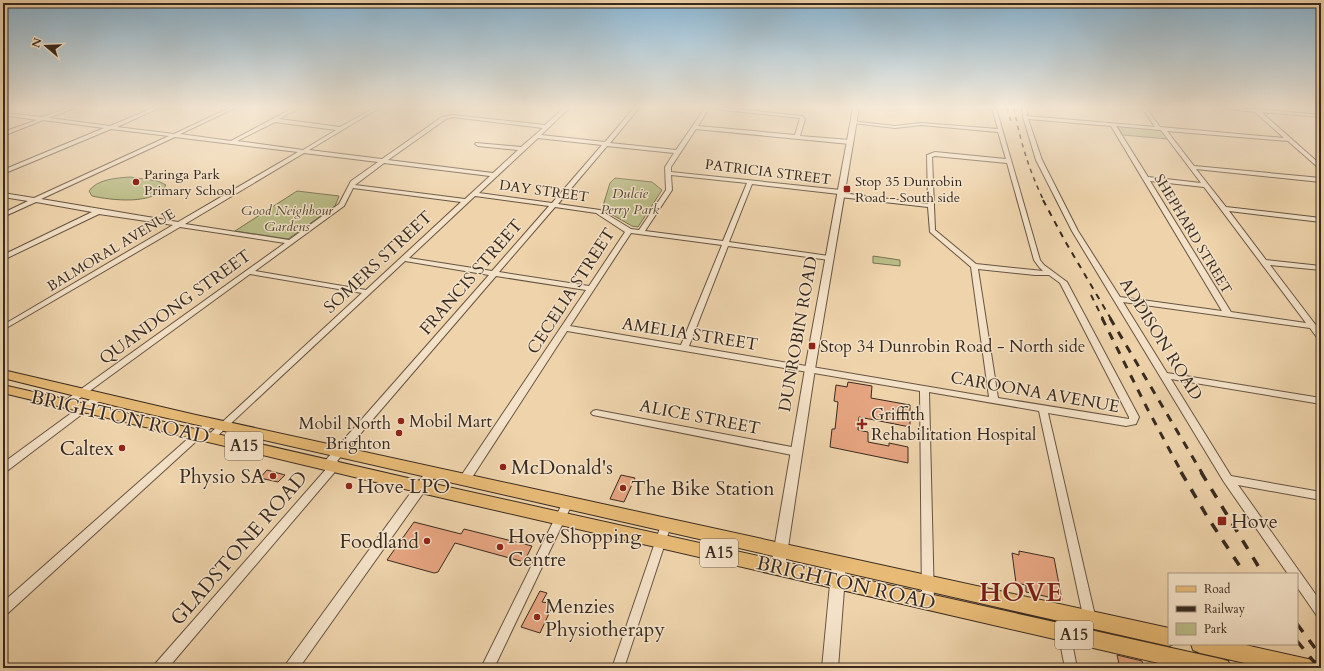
<svg xmlns="http://www.w3.org/2000/svg" width="1324" height="671" font-family="Cardo,serif">
<style>
.green{fill:#babc87;stroke:#797353}
.building{fill:#e6a581;stroke:#382a1f}
.lines{fill:none;stroke-linecap:round;stroke-linejoin:round}
.minor-casing{stroke:#665442;stroke-width:2}
.tertiary-casing{stroke:#665442;stroke-width:2}
.primary-casing{stroke:#382a1f;stroke-width:2}
.minor{fill:#f4e2c8;fill-rule:evenodd}
.tertiary{fill:#f4e2c8;fill-rule:evenodd}
.primary{fill:#e7ba76;fill-rule:evenodd}
.rail-far3{stroke:#382a1f;stroke-width:1.5;stroke-dasharray:4.5 4.5;stroke-linecap:butt}
.rail-far2{stroke:#382a1f;stroke-width:2;stroke-dasharray:6 6;stroke-linecap:butt}
.rail-far1{stroke:#382a1f;stroke-width:3;stroke-dasharray:8 8;stroke-linecap:butt}
.rail{stroke:#382a1f;stroke-width:3.5;stroke-dasharray:10 10;stroke-linecap:butt}
.poi-dot{fill:#8f2418;stroke:#f4e2c8;stroke-width:1.5}
.labels{text-anchor:middle;dominant-baseline:central;stroke-width:3;stroke-linejoin:round;paint-order:stroke}
.far-street-label{font-size:14px;fill:#382a1f;stroke:#f4e2c8}
.far-poi-label{font-size:14px;fill:#382a1f;stroke:#f4e2c8;text-anchor:start}
.far-park-label{font-size:14px;font-style:italic;fill:#524734;stroke:#f4e2c8}
.shield{fill:#f4e2c8;stroke:#706152;stroke-width:1}
.shield-label{font-size:16px;font-weight:bold;fill:#382a1f}
.street-label{font-size:17px;fill:#382a1f;stroke:#f4e2c8}
.poi-label{font-size:17px;fill:#382a1f;stroke:#f4e2c8;text-anchor:start}
.near-street-label{font-size:20px;fill:#382a1f;stroke:#f4e2c8}
.near-poi-label{font-size:20px;fill:#382a1f;stroke:#f4e2c8;text-anchor:start}
.near-district-label{font-size:25px;font-weight:bold;letter-spacing:1px;fill:#7a1f14;stroke:#f4e2c8}
</style>
<rect width="100%" height="100%" fill="#eed3ab"/>
<filter id="stains"><feTurbulence type="fractalNoise" baseFrequency=".005" numOctaves="4"/><feColorMatrix values="0 0 0 0 .2 0 0 0 0 .09 0 0 0 0 .02 0 0 0 .5 -.17"/></filter>
<radialGradient id="worn" r=".72"><stop offset=".6" stop-color="#630" stop-opacity="0"/><stop offset="1" stop-color="#630" stop-opacity=".3"/></radialGradient>
<path class="green" d="M1120,126L1158,130L1162,131L1168,139L1123,135L1118,127Z
M130,177L158,181L166,185C155,206 110,200 92,196L89,191C97,179 117,178 130,177Z
M615,178L652,182L662,190L638,227L632,226L602,209L610,183Z
M297,191L339,196L335,206L288,239L235,231Z
M873,256L900,260V266L873,263Z"/>
<path class="building" d="M848,382L872,386L871,398L910,405V427L859,417L858,430L868,432V442L889,446V443L908,447V463L830,447L832,429H835L838,402L834,401L836,385L847,387Z
M267,470L285,475L278,482L260,478Z
M621,475L635,478L624,502L610,499Z
M414,522L461,534L464,529L532,546L524,562L455,543L438,572L434,573L387,560Z
M1019,551L1054,558L1062,600L1026,592V585L1016,583L1012,553L1019,555Z
M540,591L547,593L542,602L549,603L548,605L552,607L540,633L521,627Z
M1117,655L1142,661L1144,668H1120Z"/>
<g class="lines">
<g class="minor-casing">
<path id="minor" d="M68,108H74L49,118L110,126L153,108H159L117,127L174,134L229,108H235L180,134L231,141L293,108H299L279,119L340,127L374,108H379L309,150L382,159L442,117L453,115L545,125L564,108H569L541,135L605,142L634,108H639L610,143L676,150L705,108H709L698,126L795,135L800,118L714,109L712,108H728L802,116L805,119L800,136L850,140L853,142L850,144L696,129L671,167V172L841,190L844,192L842,193L928,204L927,155L935,152L1006,159L998,132L921,125L895,128L853,123L851,122V121L895,126L921,123L998,129L992,108H996L1040,260L1044,265L1067,282L1139,417L1136,424L1126,426L1048,413L1096,620L1094,624L1090,626L1086,624L1084,620L1039,411L929,392L934,602L932,606L928,607L924,606L922,602L920,391L567,331L469,482L465,483L461,482L460,479L461,476L586,290L496,276L337,461L341,464L339,467L168,668H154L155,664L327,468L323,465L324,462L489,275L405,261L213,440H207L205,438L362,293L250,274L69,406H63L61,404L63,402L285,243L180,227L3,330V325L173,225L99,214L3,260V255L92,212L36,202L3,217V213L28,201L3,197V193L34,198L169,136L111,129L3,174V170L104,128L43,120L3,136V132L37,120L3,115V113L43,117ZM453,117L543,128L521,147L476,143L475,144L478,146L518,150L493,173L388,160L446,119ZM275,122L336,130L303,150L237,141ZM175,137L298,152L178,222L41,199ZM538,138L602,145L552,203L479,193ZM607,146L674,153L665,167L666,190L639,230L631,229L600,210L558,204ZM304,153L378,162L351,181L339,204L289,240L185,224ZM935,156L1007,163L1034,260L1039,267L1043,271L976,264L935,230L932,157ZM384,163L490,176L465,199L355,185ZM671,175L747,183L723,241L645,231L672,190ZM752,184L839,194L837,195L840,197L928,207L930,232L971,267L989,397L689,346L728,246L829,260L832,258L829,256L729,242ZM353,188L461,202L366,290L255,271L344,206ZM475,196L549,206L492,271L409,258ZM555,207L596,213L625,232L589,286L499,272ZM631,233L722,245L681,345L570,326ZM978,269L1035,275H1049L1060,283L1129,417V419L998,398Z
M1022,108H1026L1027,116L1155,127L1142,108H1146L1160,127L1284,138L1255,112L1229,109L1227,108L1256,109L1321,115V117L1261,112L1321,165V170L1288,141L1167,131L1194,166L1321,178V182L1196,169L1226,207L1321,218V222L1229,211L1266,260L1321,266V270L1270,265L1321,332V339H1318L1310,328L1123,302L1167,373L1321,398V404L1171,379L1231,476L1321,492V500L1238,485L1321,602V617L1317,616L1297,587V574H1288L1224,482L1072,231L1036,160L1023,117ZM1028,119L1111,126L1222,311L1120,297L1078,231L1042,160ZM1116,126L1161,130L1201,183L1148,177ZM1150,181L1204,187L1306,323L1231,312Z
M99,394L102,395L103,397L102,399L7,471L3,472V463L96,395Z
M596,410L797,448L800,449L802,452L800,455L797,456L593,415L591,413L593,411Z
M211,420L214,421L216,423L214,425L7,614L3,615V602L208,421Z
M432,468L436,469L437,472L436,475L299,668H285L286,664L428,469Z
M568,498L572,499L573,502L494,668H481L563,502L564,499Z
M666,521L670,522L671,525L624,668H612L661,525L662,522Z
M1064,626L1068,628L1070,632L1077,668H1065L1058,632L1060,628Z"/>
</g>
<g class="tertiary-casing">
<path id="tertiary" d="M853,108H859L815,369L785,567L783,571L778,573L773,571L771,567L805,369Z
M839,557L844,559L846,563L838,668H822L832,563L834,559Z"/>
</g>
<g class="primary-casing">
<path id="primary" d="M3,370L196,415L1169,628V644H1173L1169,646L132,410L3,378Z
M3,385L421,481L1221,659L1228,661L1231,668H1180L421,493L3,393Z
M1191,644H1241L1308,659L1315,661L1318,668H1267L1200,653L1193,650Z"/>
</g>
<use href="#minor" class="minor"/>
<use href="#tertiary" class="tertiary"/>
<use href="#primary" class="primary"/>
<path class="rail-far3" d="M1007,108L1012,125
M1014,108C1020,140 1029,171 1044,201"/>
<path class="rail-far2" d="M1043,200L1065,241L1111,319
M1091,295L1103,319"/>
<path class="rail-far1" d="M1102,318L1147,408L1182,473
M1110,318L1202,473"/>
<path class="rail" d="M1181,472L1208,518L1245,574
M1201,472L1263,574
M1297,624L1321,656
M1297,641L1319,668"/>
</g>
<linearGradient id="sky" x2="0" y2="1"><stop stop-color="#89b5d3"/><stop offset="0.53" stop-color="#f7ebd9"/><stop offset="1" stop-color="#f7ebd9" stop-opacity="0"/></linearGradient>
<rect width="1324" height="202" fill="url(#sky)"/>
<g class="poi-dot">
<circle cx="136" cy="182" r="4"/>
<rect x="843" y="185" width="8" height="8" rx="2"/>
<rect x="808" y="342" width="8" height="8" rx="2"/>
<circle cx="401" cy="421" r="4"/>
<path d="M860 418h4v4h4v4h-4v4h-4v-4h-4v-4h4z"/>
<circle cx="399" cy="433" r="4"/>
<circle cx="122" cy="448" r="4"/>
<circle cx="503" cy="467" r="4"/>
<circle cx="273" cy="476" r="4"/>
<circle cx="349" cy="486" r="4"/>
<circle cx="623" cy="488" r="4"/>
<rect x="1217" y="516" width="10" height="10" rx="2"/>
<circle cx="427" cy="541" r="4"/>
<circle cx="500" cy="547" r="4"/>
<circle cx="537" cy="617" r="4"/>
</g>
<g class="labels">
<g class="far-street-label">
<text transform="translate(768 172) rotate(7)">PATRICIA STREET</text>
<text transform="translate(544 191) rotate(8)">DAY STREET</text>
<text transform="translate(1193 234) rotate(59)">SHEPHARD STREET</text>
<text transform="translate(111 250) rotate(-31)">BALMORAL AVENUE</text>
</g>
<g class="far-poi-label">
<text x="144" y="174">Paringa Park<tspan x="144" dy="16">Primary School</tspan></text>
<text x="855" y="181">Stop 35 Dunrobin<tspan x="855" dy="16">Road - South side</tspan></text>
</g>
<g class="far-park-label">
<text x="630" y="193">Dulcie<tspan x="630" dy="16">Perry Park</tspan></text>
<text x="287" y="210">Good Neighbour<tspan x="287" dy="16">Gardens</tspan></text>
</g>
<g class="shield">
<rect x="225" y="432" width="38" height="28" rx="3"/>
<rect x="700" y="539" width="38" height="28" rx="3"/>
<rect x="1055" y="621" width="38" height="28" rx="3"/>
</g>
<g class="shield-label">
<text x="244" y="446">A15</text>
<text x="719" y="553">A15</text>
<text x="1074" y="635">A15</text>
</g>
<g class="street-label">
<text transform="translate(378 262) rotate(-43)">SOMERS STREET</text>
<text transform="translate(471 277) rotate(-49)">FRANCIS STREET</text>
<text transform="translate(571 291) rotate(-57)">CECELIA STREET</text>
<text transform="translate(175 307) rotate(-36)">QUANDONG STREET</text>
<text transform="translate(690 334) rotate(9)">AMELIA STREET</text>
<text transform="translate(798 334) rotate(-80)">DUNROBIN ROAD</text>
<text transform="translate(1161 339) rotate(58)">ADDISON ROAD</text>
<text transform="translate(1035 392) rotate(10)">CAROONA AVENUE</text>
<text transform="translate(700 417) rotate(11)">ALICE STREET</text>
</g>
<g class="poi-label">
<text x="820" y="346">Stop 34 Dunrobin Road - North side</text>
<text x="871" y="414">Griffith<tspan x="871" dy="20">Rehabilitation Hospital</tspan></text>
<text x="409" y="421">Mobil Mart</text>
<text x="391" y="423" text-anchor="end">Mobil North<tspan x="391" dy="20">Brighton</tspan></text>
</g>
<g class="near-street-label">
<text transform="translate(120 417) rotate(13)">BRIGHTON ROAD</text>
<text transform="translate(239 548) rotate(-49)">GLADSTONE ROAD</text>
<text transform="translate(846 583) rotate(13)">BRIGHTON ROAD</text>
</g>
<g class="near-poi-label">
<text x="114" y="448" text-anchor="end">Caltex</text>
<text x="511" y="467">McDonald's</text>
<text x="265" y="476" text-anchor="end">Physio SA</text>
<text x="357" y="486">Hove LPO</text>
<text x="631" y="488">The Bike Station</text>
<text x="1231" y="521">Hove</text>
<text x="508" y="536">Hove Shopping<tspan x="508" dy="23">Centre</tspan></text>
<text x="419" y="541" text-anchor="end">Foodland</text>
<text x="545" y="606">Menzies<tspan x="545" dy="23">Physiotherapy</tspan></text>
</g>
<g class="near-district-label">
<text x="1021" y="593">HOVE</text>
</g>
</g>
<rect width="1324" height="671" fill="none" stroke="#eed3ab" stroke-width="16"/>
<rect x="4" y="4" width="1316" height="663" fill="none" stroke="#382a1f" stroke-width="2"/>
<rect x="8" y="8" width="1308" height="655" fill="none" stroke="#382a1f"/>
<rect x="1168" y="573" width="130" height="72" fill="#f4e2c8" stroke="#a99884"/>
<rect x="1176" y="586" width="20" height="6" fill="#e7ba76" stroke="#a99884"/>
<text x="1204" y="593" font-size="12" fill="#382a1f">Road</text>
<rect x="1176" y="606" width="20" height="6" fill="#382a1f" stroke="#a99884"/>
<text x="1204" y="613" font-size="12" fill="#382a1f">Railway</text>
<rect x="1176" y="623" width="20" height="12" fill="#babc87" stroke="#a99884"/>
<text x="1204" y="633" font-size="12" fill="#382a1f">Park</text>
<g transform="translate(46 46) rotate(289)" stroke="#f4e2c8" stroke-width="3" paint-order="stroke">
<path d="M0-3L7 15L0 10L-7 15Z" fill="#382a1f"/>
<text y="-6" font-size="11" font-weight="bold" text-anchor="middle" fill="#382a1f">N</text>
</g>
<rect width="100%" height="100%" filter="url(#stains)"/>
<rect width="100%" height="100%" fill="url(#worn)"/>
</svg>
